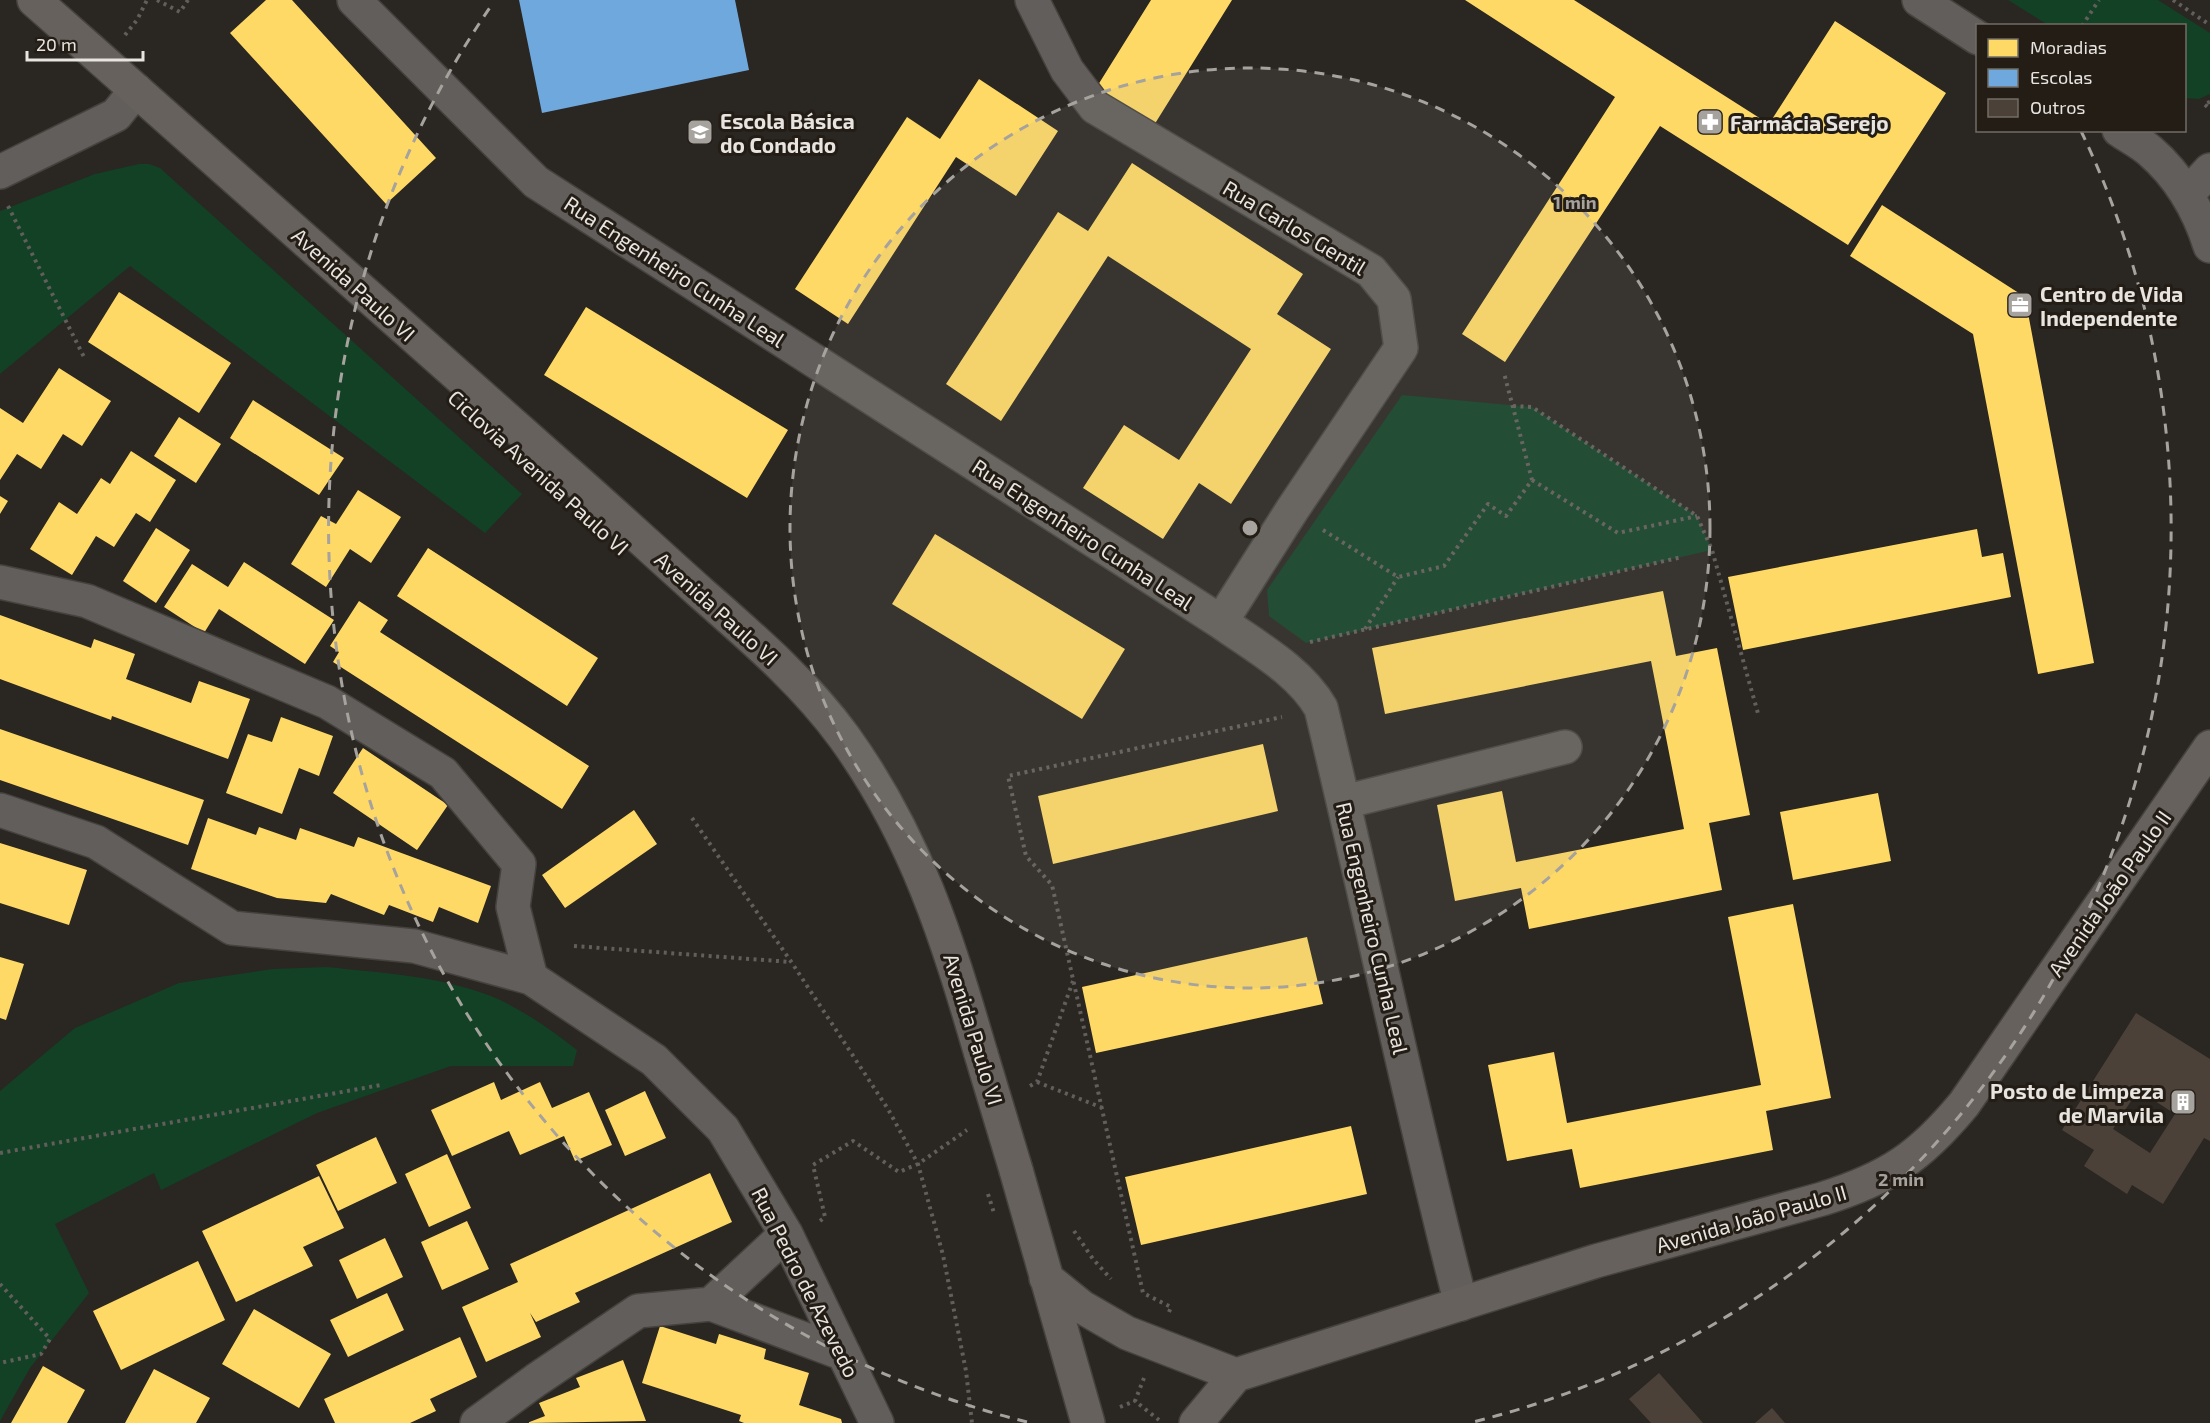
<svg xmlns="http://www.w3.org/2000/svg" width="2210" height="1423" font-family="'Exo 2',sans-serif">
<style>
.green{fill:#124126}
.homes{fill:#ffd966}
.schools{fill:#6fa8dc}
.building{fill:#4c4139;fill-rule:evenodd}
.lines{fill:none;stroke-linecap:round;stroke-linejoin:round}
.street-casing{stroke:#45423e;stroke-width:36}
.secondary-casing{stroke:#45423e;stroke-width:36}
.path{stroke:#615e5b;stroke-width:4;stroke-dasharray:3 4.5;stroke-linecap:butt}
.street{stroke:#615e5b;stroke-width:33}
.secondary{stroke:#66615d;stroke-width:33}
.secondary-bridge-casing{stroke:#45423e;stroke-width:36;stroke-linecap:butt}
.path-bridge{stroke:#615e5b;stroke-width:4;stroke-dasharray:3 4.5;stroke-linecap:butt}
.secondary-bridge{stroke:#66615d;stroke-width:33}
.ring{fill:none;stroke:#a6a29d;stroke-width:3;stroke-dasharray:10 8}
.labels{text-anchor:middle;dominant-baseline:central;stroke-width:6;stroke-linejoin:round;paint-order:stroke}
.poi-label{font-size:21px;font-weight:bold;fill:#e8e4df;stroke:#231d16;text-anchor:start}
.street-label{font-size:21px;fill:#e8e4df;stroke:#231d16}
.centre{fill:#a6a29d;stroke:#231d16;stroke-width:3}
.ring-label{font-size:18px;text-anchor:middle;font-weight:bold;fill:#a6a29d;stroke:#231d16;stroke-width:6;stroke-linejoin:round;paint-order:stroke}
</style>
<rect width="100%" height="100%" fill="#2a2622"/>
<path class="green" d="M2008,0H2158L2210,33V94L2199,99L2185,98L2184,26L2048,25Z
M139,164H149L160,168L522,494L485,533L130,266L0,374V211L95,174Z
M1402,395L1532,407L1697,516L1712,550L1306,643L1269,616L1267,590Z
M327,967C382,973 439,976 491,996C522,1009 550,1029 577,1050L573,1066H451L317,1113L161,1190L154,1173L55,1224L89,1293L30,1368L0,1421V1091L75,1028L179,983L273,969Z"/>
<path class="homes" d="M266,0H292L436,158L386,204L230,33Z
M1151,0H1232L1151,130L1093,93Z
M1465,0H1574L1769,124L1835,21L1946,93L1848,245L1660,126L1505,362L1462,334L1615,97Z
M979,79L1058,131L1016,196L956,157L848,324L795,289L907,117L940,139Z
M1132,163L1303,274L1277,314L1331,349L1231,504L1199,483L1163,539L1083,488L1124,425L1179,460L1251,349L1108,256L1001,421L946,384L1058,212L1088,231Z
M1882,205L2025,297L2094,663L2038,674L1973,334L1850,256Z
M119,292L231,363L199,413L88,342Z
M586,307L788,430L747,498L544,375Z
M59,368L111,401L82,446L63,434L41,469L17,454L0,480V408L23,423Z
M253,400L344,458L319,495L230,438Z
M179,417L221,444L196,483L154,456Z
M131,451L176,480L150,522L136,513L114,547L96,536L72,575L30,549L59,502L77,514L101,478L110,484Z
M358,490L401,517L371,563L350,549L326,587L291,564L321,516L336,524Z
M0,496L8,501L0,514Z
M156,528L190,550L156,603L123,581Z
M1977,529L1982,557L2003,553L2011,597L1743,650L1728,577Z
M935,534L1125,649L1082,719L892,604Z
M428,548L598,658L567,706L397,596Z
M244,562L334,620L305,664L219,609L204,633L164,607L192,564L228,587Z
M1663,591L1676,656L1717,648L1750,815L1709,823L1722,890L1529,929L1521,888L1455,901L1437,805L1502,791L1516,862L1684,829L1651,661L1385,714L1372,648Z
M359,601L388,620L380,632L589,766L562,809L333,662L339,652L330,646Z
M0,615L91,648L94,639L135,654L126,679L191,703L199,681L250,699L228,759L112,716L111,720L0,679Z
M281,717L333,736L319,776L299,768L282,814L226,793L248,734L272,742Z
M0,729L204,800L188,845L0,780Z
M1263,744L1278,811L1053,864L1038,796Z
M363,748L448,805L417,850L333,793Z
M1878,793L1891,861L1793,880L1780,812Z
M634,810L657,844L565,908L542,875Z
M208,818L256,835L259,827L296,840L300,828L354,847L358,837L491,886L478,923L439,907L433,922L389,905L384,915L331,894L326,903L277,898L191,869Z
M0,843L87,870L69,925L0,903Z
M1793,904L1831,1098L1766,1111L1773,1150L1580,1188L1572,1149L1507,1161L1488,1065L1554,1052L1567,1123L1761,1085L1728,917Z
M1307,937L1323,1004L1096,1053L1082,987Z
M0,957L24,964L6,1020L0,1018Z
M494,1082L501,1100L540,1082L552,1108L589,1092L612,1145L575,1161L564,1136L520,1155L509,1131L452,1156L431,1110Z
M645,1091L666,1138L625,1156L605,1110Z
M1351,1126L1367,1194L1141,1245L1125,1177Z
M376,1137L397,1183L338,1211L316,1165Z
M447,1154L471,1208L429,1227L405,1174Z
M710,1173L732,1222L575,1293L580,1302L536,1322L530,1313L541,1337L486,1362L462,1307L518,1282L510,1264Z
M319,1176L344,1228L303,1247L313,1266L236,1302L202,1231Z
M467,1221L489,1269L442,1290L421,1242Z
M385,1238L403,1277L357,1299L339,1260Z
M198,1261L225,1320L121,1370L93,1311Z
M387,1293L404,1330L348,1357L330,1320Z
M254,1309L331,1354L299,1408L222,1364Z
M660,1326L716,1344L719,1334L766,1349L764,1359L809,1373L799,1405L841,1419L842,1423H744L739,1421L741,1415L642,1383Z
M460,1337L477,1377L430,1399L436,1411L410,1423H335L324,1399Z
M623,1360L646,1421L527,1423L545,1416L539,1403L580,1387L576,1378Z
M43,1366L85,1390L67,1423H11Z
M154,1369L210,1398L196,1423H125Z"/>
<path class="schools" d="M519,0H735L749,70L542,113Z"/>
<path class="building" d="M2136,1013L2210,1059V1141L2204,1138L2163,1204L2132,1185L2127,1194L2084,1166L2094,1150L2062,1130ZM2138,1090L2175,1114L2150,1153L2113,1129Z
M1659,1373L1703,1423H1651L1629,1399Z
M1772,1408L1785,1423H1755Z"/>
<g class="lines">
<g class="street-casing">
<path id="street" d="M354,0L536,182L1221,622C1256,647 1299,670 1321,708C1369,906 1410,1106 1461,1304
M1032,0L1067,70L1095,107L1371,271L1394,299L1401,348L1292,510L1221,622
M1919,0L1978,38
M2119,130C2129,137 2141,143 2150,151C2179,176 2199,211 2210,246
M0,172L116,115L136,90
M2187,195L2210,170
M0,582L87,601L327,702L443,773L519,864L513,907L531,978
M1344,802L1565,747
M0,810L96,842L232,928L414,946L531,978L654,1060L723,1129L786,1234L877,1423
M711,1304L786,1234
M477,1423L536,1380L638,1311L711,1304L844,1354"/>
</g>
<g class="secondary-casing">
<path id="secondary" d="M34,0C210,155 385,311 561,467C608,508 654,551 701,593C751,637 804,682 844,737C916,837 947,938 981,1054
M1016,1170L1088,1423
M1046,1278L1082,1307L1127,1333L1236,1375
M1196,1423L1236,1375L1596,1261L1822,1199C1889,1178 1920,1157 1964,1104L2210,747"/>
</g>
<path class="path" d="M157,0L180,12L188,0
M2173,0L2210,25
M2082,26L2099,0
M125,35L137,20L147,0
M2210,102L2204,104L2210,109
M8,206L85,359
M1513,406L1532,407L1697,516L1712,550L1759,717
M1532,480L1618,533L1697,516
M1323,530L1398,577L1444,566L1488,504L1506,516L1532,480L1504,373
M1365,629L1398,577
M1310,642L1682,557
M692,818L792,963L888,1109L918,1164L943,1255L966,1371L972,1423
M574,946L791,962
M1037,1082L1103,1108
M1030,1086L1037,1082L1073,981
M0,1153L381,1085
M820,1221L825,1217L813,1165L853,1141L899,1172L918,1164L967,1130
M1074,1231L1093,1259L1111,1279
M0,1284L50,1339L41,1354L0,1363
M1169,1312L1171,1307L1143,1293L1052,885L1026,856L1008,776L1282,717
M1144,1378L1135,1401L1159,1420
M1120,1407L1135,1401"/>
<use href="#street" class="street"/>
<use href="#secondary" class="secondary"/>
<g class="secondary-bridge-casing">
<path id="secondary-bridge" d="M981,1054L1016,1170"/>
</g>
<path class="path-bridge" d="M988,1194L994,1213"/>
<use href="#secondary-bridge" class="secondary-bridge"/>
</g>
<circle cx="1250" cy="528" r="460" fill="#a6a29d" fill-opacity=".12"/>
<g class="ring">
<circle cx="1250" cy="528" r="460"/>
<path d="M1027 1422A921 921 0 0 1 491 6M2081 131A921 921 0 0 1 1473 1422"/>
</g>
<defs>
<g id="pharmacy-square" transform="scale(1.35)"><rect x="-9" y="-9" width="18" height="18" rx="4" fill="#a6a29d" stroke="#231d16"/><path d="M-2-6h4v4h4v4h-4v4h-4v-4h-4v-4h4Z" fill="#fff"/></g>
<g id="school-square" transform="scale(1.35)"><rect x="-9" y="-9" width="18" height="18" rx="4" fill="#a6a29d" stroke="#231d16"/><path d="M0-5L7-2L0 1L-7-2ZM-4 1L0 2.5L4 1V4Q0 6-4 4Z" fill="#fff"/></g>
<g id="office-square" transform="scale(1.35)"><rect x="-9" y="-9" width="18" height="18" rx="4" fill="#a6a29d" stroke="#231d16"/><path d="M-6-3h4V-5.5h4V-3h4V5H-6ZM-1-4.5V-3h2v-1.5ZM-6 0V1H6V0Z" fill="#fff"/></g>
<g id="building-square" transform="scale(1.35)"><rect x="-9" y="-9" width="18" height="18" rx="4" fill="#a6a29d" stroke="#231d16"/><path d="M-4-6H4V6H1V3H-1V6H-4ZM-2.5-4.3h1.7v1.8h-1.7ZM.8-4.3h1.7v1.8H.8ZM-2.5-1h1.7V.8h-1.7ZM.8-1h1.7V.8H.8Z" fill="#fff"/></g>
</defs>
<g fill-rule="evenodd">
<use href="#pharmacy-square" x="1710" y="122"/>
<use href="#school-square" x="700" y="132"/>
<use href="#office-square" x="2020" y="305"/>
<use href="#building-square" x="2183" y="1102"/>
</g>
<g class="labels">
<g class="poi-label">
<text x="720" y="120">Escola Básica<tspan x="720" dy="24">do Condado</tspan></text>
<text x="1730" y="122">Farmácia Serejo</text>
<text x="2040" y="293">Centro de Vida<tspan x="2040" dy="24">Independente</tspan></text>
<text x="2164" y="1090" text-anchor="end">Posto de Limpeza<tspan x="2164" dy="24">de Marvila</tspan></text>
</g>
<g class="street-label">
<text transform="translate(1295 227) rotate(31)">Rua Carlos Gentil</text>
<text transform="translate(675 271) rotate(33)">Rua Engenheiro Cunha Leal</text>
<text transform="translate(354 284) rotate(42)">Avenida Paulo VI</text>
<text transform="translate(539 472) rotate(42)">Ciclovia Avenida Paulo VI</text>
<text transform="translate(1083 534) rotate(33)">Rua Engenheiro Cunha Leal</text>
<text transform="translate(717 608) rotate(42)">Avenida Paulo VI</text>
<text transform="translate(2109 893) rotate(-55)">Avenida João Paulo II</text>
<text transform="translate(1373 928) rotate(77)">Rua Engenheiro Cunha Leal</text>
<text transform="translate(974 1029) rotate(73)">Avenida Paulo VI</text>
<text transform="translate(1751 1218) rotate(-16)">Avenida João Paulo II</text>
<text transform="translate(806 1282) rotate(63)">Rua Pedro de Azevedo</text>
</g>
</g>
<circle cx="1250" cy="528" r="9" class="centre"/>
<g class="ring-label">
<text x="1575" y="209">1 min</text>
<text x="1901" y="1186">2 min</text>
</g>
<rect x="1976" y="24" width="210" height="108" fill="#231d16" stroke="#726d66" stroke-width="1.5"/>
<rect x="1988" y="39" width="30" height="18" fill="#ffd966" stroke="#726d66" stroke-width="1.5"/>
<text x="2030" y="54" font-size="18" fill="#e8e4df">Moradias</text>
<rect x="1988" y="69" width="30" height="18" fill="#6fa8dc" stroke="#726d66" stroke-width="1.5"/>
<text x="2030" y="84" font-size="18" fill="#e8e4df">Escolas</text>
<rect x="1988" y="99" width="30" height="18" fill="#4c4139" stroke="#726d66" stroke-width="1.5"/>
<text x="2030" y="114" font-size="18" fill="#e8e4df">Outros</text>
<path d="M27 51v9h116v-9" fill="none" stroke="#e8e4df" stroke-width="3"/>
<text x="36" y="51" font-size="18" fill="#e8e4df" stroke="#231d16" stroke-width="4.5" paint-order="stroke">20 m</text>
</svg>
